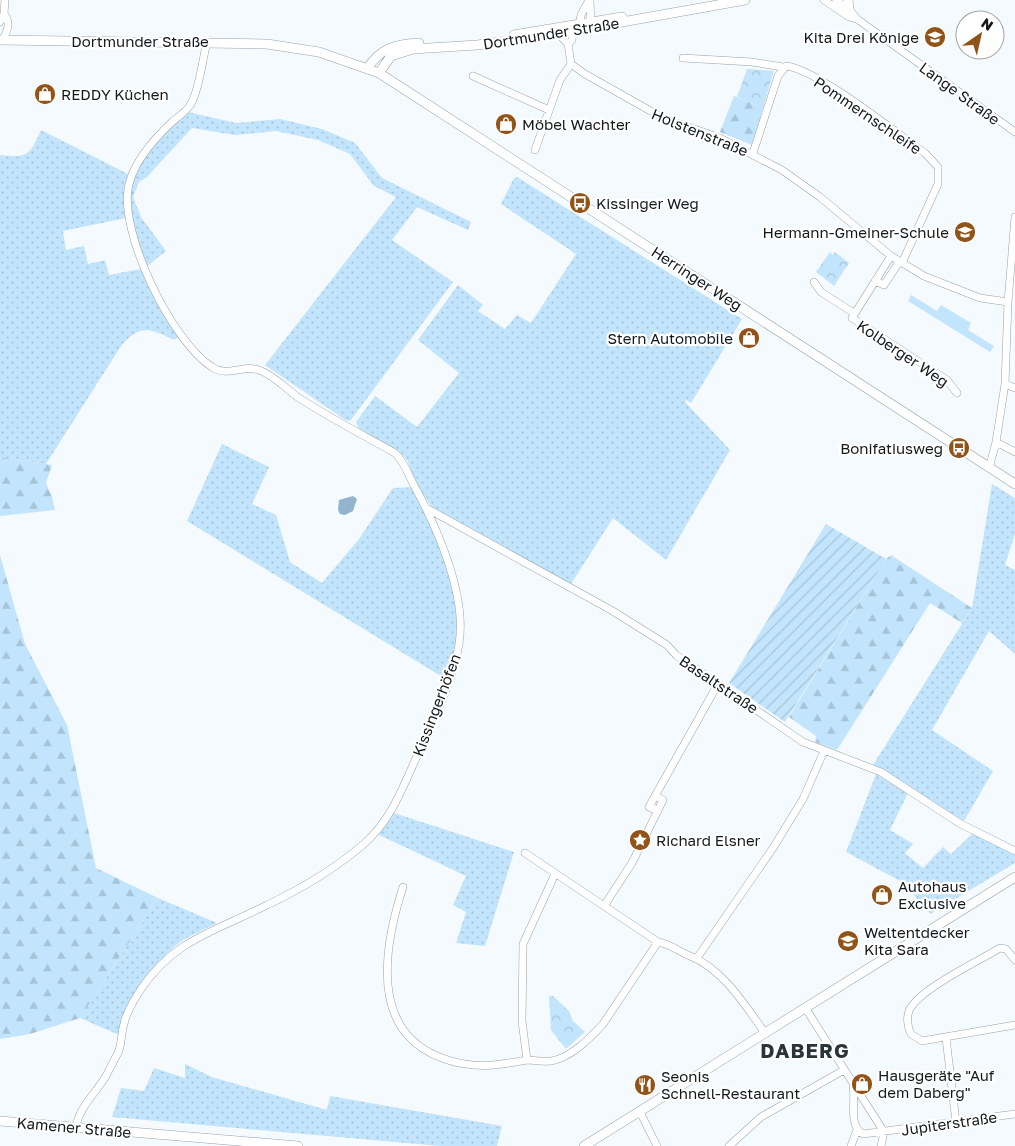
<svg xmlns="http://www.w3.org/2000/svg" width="1015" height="1146" font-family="'Golos Text',sans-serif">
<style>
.grass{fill:url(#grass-dots)}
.forest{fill:url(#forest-firs)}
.park{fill:url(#park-crowns)}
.garden{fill:url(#garden-furrows)}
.pitch{fill:#c2e5fd}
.water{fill:#92b4cc}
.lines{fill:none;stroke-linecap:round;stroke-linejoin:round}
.minor-casing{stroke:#97a3ab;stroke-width:8}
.major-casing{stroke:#97a3ab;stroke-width:10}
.minor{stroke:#fff;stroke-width:7}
.major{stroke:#fff;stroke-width:9}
.labels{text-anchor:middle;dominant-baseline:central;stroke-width:4.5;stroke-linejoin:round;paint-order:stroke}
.street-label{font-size:15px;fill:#15191c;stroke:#fff}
.poi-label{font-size:15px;fill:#15191c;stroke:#fff;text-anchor:start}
.district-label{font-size:20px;font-weight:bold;letter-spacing:1px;fill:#2a343b;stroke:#fff}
</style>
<defs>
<pattern id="grass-dots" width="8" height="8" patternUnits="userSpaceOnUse" patternTransform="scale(1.25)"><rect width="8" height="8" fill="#c2e5fd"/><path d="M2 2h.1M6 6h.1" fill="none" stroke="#a6c4d8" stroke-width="1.8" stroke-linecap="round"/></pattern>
<pattern id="forest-firs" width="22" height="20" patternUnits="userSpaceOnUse" patternTransform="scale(1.25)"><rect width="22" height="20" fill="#c2e5fd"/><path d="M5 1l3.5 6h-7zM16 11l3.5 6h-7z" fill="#a6c4d8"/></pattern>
<pattern id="park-crowns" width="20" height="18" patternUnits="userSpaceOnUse" patternTransform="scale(1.25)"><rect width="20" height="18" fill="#c2e5fd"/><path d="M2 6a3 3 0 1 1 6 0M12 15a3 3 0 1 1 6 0" fill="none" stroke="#a6c4d8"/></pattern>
<pattern id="garden-furrows" width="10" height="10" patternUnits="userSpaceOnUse" patternTransform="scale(1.25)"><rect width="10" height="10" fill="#c2e5fd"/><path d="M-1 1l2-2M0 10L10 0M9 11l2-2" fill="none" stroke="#a6c4d8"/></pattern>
</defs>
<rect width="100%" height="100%" fill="#f5fafe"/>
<path class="grass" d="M188,112L236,123L280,119L322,129L355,143L382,178L471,222L468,230L417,207L392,240L453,282L351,420L347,421L265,365L396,197L374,186L350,154L318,140L276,131L235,135L192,128L147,177L139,182L133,197L141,217L166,251L146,267C138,243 129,218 130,192C130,165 169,128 188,112Z
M41,130L128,174L124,190L126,218L63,231L66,250L84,246L88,264L105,260L109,275L141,269L179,336L174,340C150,328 140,324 121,346L46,464L0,457V155C28,158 30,155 41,130Z
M517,177L742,319L691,403L686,400L685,402L730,450L666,560L613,518L571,584L431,506L418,486L407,460L399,451L359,429L356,422L375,396L417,427L459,373L418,340L458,285L483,305L478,311L505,329L517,315L531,323L576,254L501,204L514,178Z
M222,444L269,467L252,504L276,515L290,562L322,583L359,539L393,488L415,487L449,569L460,630L449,681L187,521Z
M992,484L1015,498V534L1005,565L1015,570V654L989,631L932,730L993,771L964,821L873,765L972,608Z
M876,774L908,793L890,830L913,844L905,853L923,868L943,847L951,854L974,832L1015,852V863L930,914L904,883L846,852Z
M391,812L514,852L485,946L456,943L466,912L453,905L466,876L375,833Z
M158,898L217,923C205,929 193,934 182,941C159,957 122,1007 119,1035L80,1018Z
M185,1064L212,1077L327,1110L330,1096L502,1126L497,1146H440L112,1117L121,1088L144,1091L154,1068L185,1078Z"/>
<path class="forest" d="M734,96L763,108L752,145L720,132Z
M0,457L52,465L46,483L52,497L55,510L0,516Z
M0,555L25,644L67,725L96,868L158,898L80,1018L30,1034L0,1039Z
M891,555L972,608L962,623L930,603L837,750L815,742L816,736L789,717L886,559Z"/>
<path class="park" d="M747,69L774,71L763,108L737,97Z
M830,252L833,255L835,252L849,263L834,286L816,272Z
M549,996H553L569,1011L573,1021L585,1032L566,1049L551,1030Z"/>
<path class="garden" d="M826,524L886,559L785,722L729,683Z"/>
<path class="pitch" d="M911,295L937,311L941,305L971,323L968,330L994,346L990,352L908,301Z"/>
<path class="water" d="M353,496L357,499L353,511L345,515L340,514L338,510L339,500Z"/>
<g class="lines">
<g class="minor-casing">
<path id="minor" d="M590,0L591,26
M824,0L849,17L856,19
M836,0L849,9L857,19L1015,132
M0,22L4,14L5,0
M579,27L581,15L589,0
M2,40C8,31 11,23 4,14
M568,44L572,40L573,31
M683,58L752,62L783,67
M571,64L585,74L663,118L720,138L782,170L820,197L891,256L924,276L980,298L1008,302
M473,76L549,110
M535,150L560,80L571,64L568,44L558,33
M753,153L778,76L786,66C817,69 898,134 926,154L938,167V184L902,263
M891,256L852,318L947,380L957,393
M875,281L884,285L900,261
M814,282L821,292L854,313
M1005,384L1015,388
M996,442L1015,452
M989,468L996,442L1005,384L1008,302L1015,217
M428,509L611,610L667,645L676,655L803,742L881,772L959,823L1015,851
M655,796L649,807L658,811
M525,853L658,942C671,944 679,952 690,956C723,969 745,1005 765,1033
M555,874L523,944L522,1021L527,1060C535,1060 544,1062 551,1061C571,1058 590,1038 603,1024L658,942
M403,887C385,943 369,1027 437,1056C453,1063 475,1067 493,1065C504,1064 516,1062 527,1060
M604,906L632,863L663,800L655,796L718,684
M697,958L773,848L803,799L824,751
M1015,960L1006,949L1000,948C979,961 917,990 909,1011C906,1019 908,1027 911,1034L922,1041L1015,1025
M806,1009L884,1132L881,1146
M946,1038L956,1122
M853,1086C856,1101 848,1126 863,1134L1015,1114
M640,1112L657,1146
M76,1127C79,1107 96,1093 106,1076C110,1068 114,1060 118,1053C122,1044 121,1033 124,1024C126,1012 135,999 141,989C175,939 216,931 267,905C301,889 336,868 365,843C391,820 403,787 417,756C433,720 453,683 459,644C467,596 438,530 416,489C408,475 406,464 395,453C363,435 330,418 299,398C286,389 274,375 259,370C242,364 228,378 212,367C172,342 117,230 129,184C135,160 154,139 172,122C178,117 186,112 191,104C200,87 202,61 207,42
M729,1146L761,1117L844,1070
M851,1146L857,1130"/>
</g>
<g class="major-casing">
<path id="major" d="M848,0L849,9
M514,35L622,17
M0,40L267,44L319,52L379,73L1015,484
M367,69C380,48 396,44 419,43
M379,73L391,56L413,49L477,45L538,37L745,0
M0,1121L298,1146
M584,1146L1015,877"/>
</g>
<use href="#minor" class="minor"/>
<use href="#major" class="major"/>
</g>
<defs>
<g id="school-disc" transform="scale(1.125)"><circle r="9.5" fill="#925319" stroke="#fff"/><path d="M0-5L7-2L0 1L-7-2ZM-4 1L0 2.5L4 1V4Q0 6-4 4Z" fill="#fff"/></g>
<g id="shop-disc" transform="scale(1.125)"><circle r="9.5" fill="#925319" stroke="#fff"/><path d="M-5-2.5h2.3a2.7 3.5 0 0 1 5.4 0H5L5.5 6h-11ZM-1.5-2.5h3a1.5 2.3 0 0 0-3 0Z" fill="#fff"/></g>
<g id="bus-disc" transform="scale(1.125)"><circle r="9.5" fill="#925319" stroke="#fff"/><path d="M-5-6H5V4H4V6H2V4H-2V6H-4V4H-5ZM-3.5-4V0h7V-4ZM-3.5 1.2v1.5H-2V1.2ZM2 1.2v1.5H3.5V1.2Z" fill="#fff"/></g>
<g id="sight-disc" transform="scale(1.125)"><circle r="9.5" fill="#925319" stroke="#fff"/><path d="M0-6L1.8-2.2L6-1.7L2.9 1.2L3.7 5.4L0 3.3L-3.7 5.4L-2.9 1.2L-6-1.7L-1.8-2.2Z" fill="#fff"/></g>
<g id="restaurant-disc" transform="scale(1.125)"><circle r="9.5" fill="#925319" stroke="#fff"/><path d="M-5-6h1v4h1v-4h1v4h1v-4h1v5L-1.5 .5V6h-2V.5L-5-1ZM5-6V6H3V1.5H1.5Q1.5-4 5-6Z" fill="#fff"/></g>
</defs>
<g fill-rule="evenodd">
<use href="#school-disc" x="935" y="37"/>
<use href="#shop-disc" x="45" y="94"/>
<use href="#shop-disc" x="506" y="124"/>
<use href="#bus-disc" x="580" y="203"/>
<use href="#school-disc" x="965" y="232"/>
<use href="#shop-disc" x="749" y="338"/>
<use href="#bus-disc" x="959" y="448"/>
<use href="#sight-disc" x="640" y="840"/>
<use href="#shop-disc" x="882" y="895"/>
<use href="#school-disc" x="848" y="941"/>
<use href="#shop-disc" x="862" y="1084"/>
<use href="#restaurant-disc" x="645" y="1085"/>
</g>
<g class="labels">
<g class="street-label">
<text transform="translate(551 33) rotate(-9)">Dortmunder Straße</text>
<text x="140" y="41">Dortmunder Straße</text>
<text transform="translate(960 93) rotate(36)">Lange Straße</text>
<text transform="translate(868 115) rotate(34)">Pommernschleife</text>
<text transform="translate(700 132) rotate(22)">Holstenstraße</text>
<text transform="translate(697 278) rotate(33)">Herringer Weg</text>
<text transform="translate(903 353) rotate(34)">Kolberger Weg</text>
<text transform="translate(719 684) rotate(34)">Basaltstraße</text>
<text transform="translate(436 705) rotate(-69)">Kissingerhöfen</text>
<text transform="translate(949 1123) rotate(-8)">Jupiterstraße</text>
<text transform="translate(74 1127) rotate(5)">Kamener Straße</text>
</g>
<g class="poi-label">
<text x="919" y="37" text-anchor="end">Kita Drei Könige</text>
<text x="61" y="94">REDDY Küchen</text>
<text x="522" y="124">Möbel Wachter</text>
<text x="596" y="203">Kissinger Weg</text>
<text x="949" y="232" text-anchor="end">Hermann-Gmeiner-Schule</text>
<text x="733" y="338" text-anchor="end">Stern Automobile</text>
<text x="943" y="448" text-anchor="end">Bonifatiusweg</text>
<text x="656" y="840">Richard Elsner</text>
<text x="898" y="886">Autohaus<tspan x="898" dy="17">Exclusive</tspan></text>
<text x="864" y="932">Weltentdecker<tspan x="864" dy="17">Kita Sara</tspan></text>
<text x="878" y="1075">Hausgeräte "Auf<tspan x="878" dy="17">dem Daberg"</tspan></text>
<text x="661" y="1076">Seonis<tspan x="661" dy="17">Schnell-Restaurant</tspan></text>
</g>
<g class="district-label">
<text x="805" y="1050">DABERG</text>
</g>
</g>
<g transform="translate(980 35) rotate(34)"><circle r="24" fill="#ffffff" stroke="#a1a3a4"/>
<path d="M0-4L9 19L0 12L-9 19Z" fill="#925319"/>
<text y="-8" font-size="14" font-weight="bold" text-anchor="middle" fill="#15191c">N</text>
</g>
</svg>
